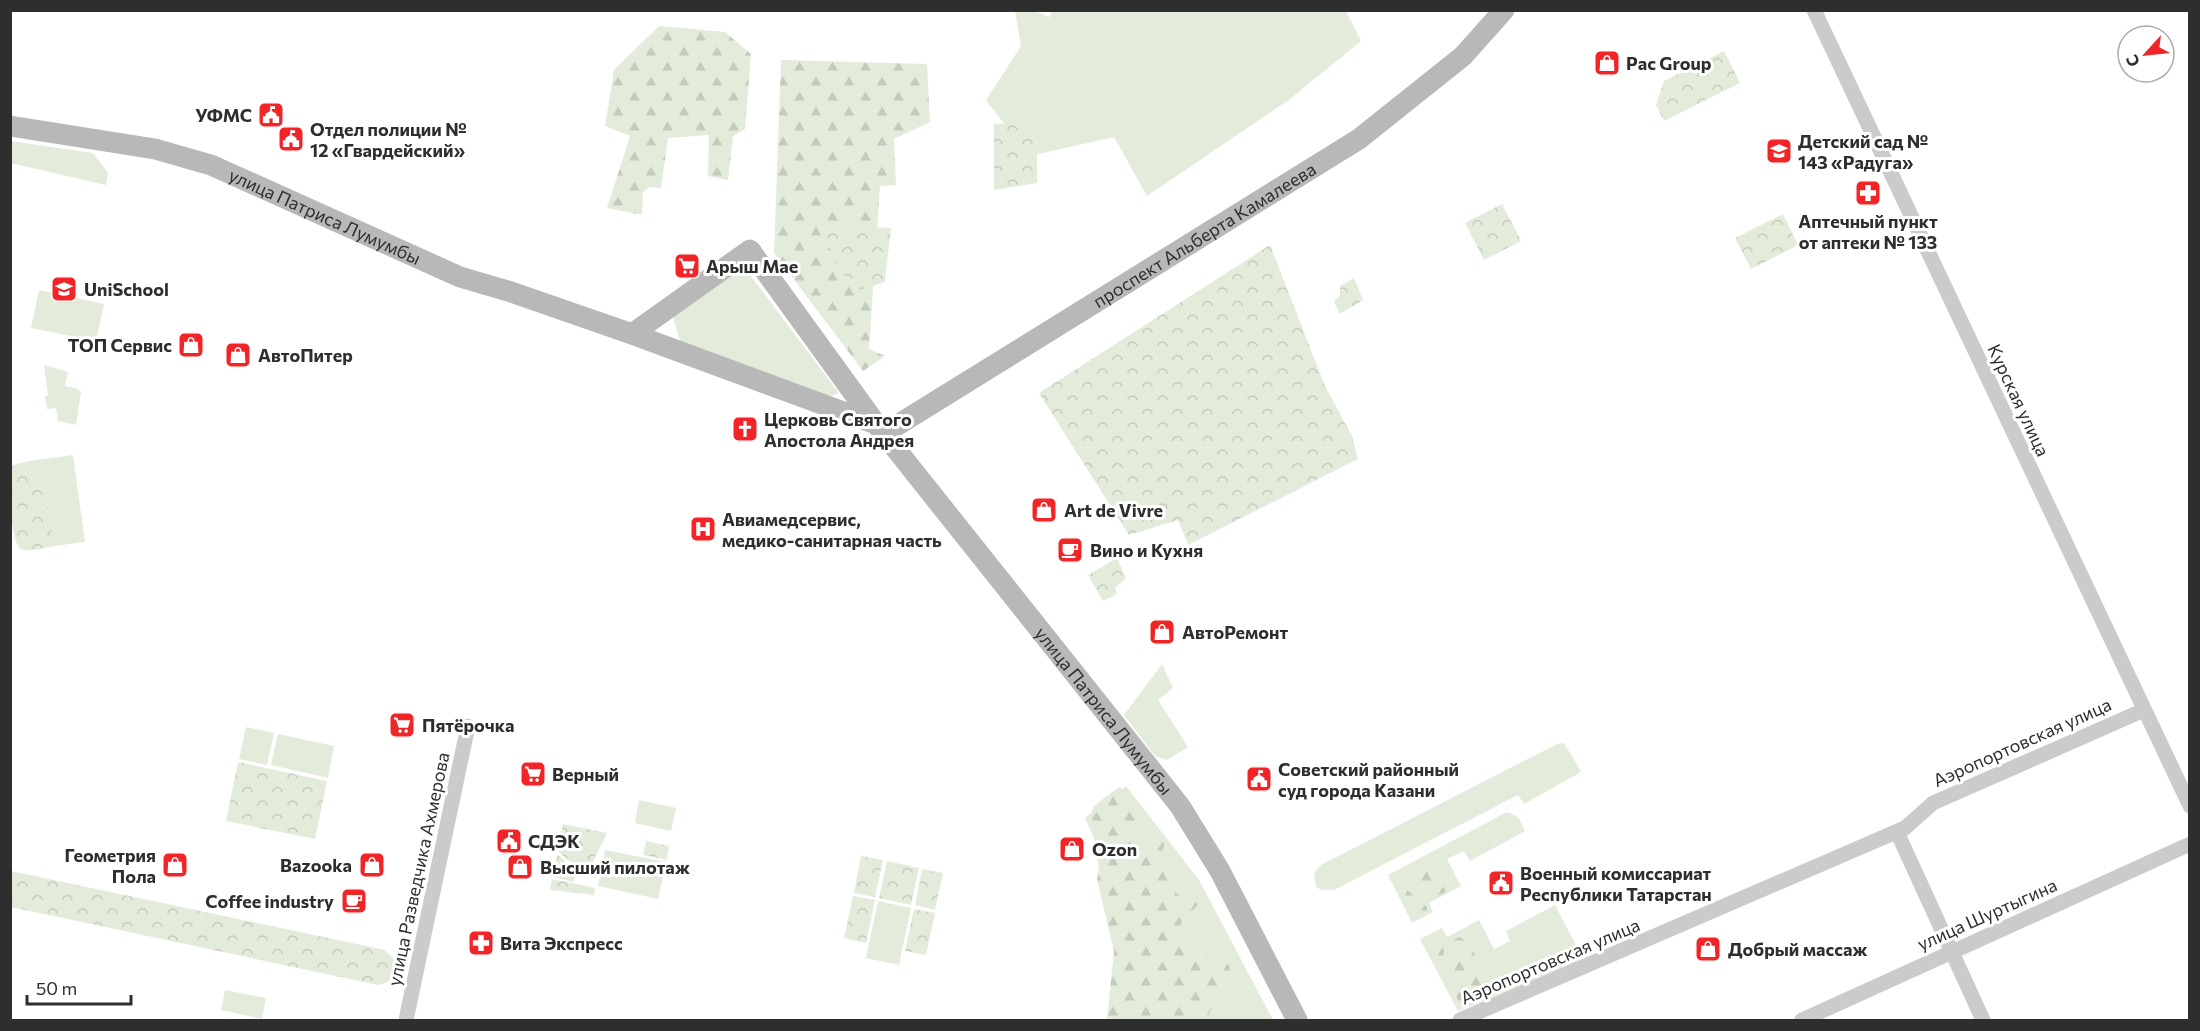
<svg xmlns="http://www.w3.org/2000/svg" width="2200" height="1031" font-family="Commissioner,sans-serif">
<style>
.grass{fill:#e3ecdb}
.forest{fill:url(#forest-firs)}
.park{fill:url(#park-crowns)}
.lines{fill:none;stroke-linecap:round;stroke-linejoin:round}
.street{stroke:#cbcbcb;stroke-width:15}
.secondary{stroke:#b8b8b8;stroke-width:21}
.labels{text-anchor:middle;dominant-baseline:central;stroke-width:6;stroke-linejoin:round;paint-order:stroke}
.poi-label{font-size:18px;font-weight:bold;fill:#2e2e2e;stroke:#fff;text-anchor:start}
.street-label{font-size:18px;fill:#2e2e2e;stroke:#fff}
</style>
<defs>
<pattern id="forest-firs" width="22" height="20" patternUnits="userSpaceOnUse" patternTransform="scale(1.5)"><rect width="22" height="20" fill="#e3ecdb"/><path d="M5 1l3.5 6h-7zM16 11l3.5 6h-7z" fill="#c3cbbc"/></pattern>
<pattern id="park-crowns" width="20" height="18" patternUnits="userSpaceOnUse" patternTransform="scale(1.5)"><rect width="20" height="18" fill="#e3ecdb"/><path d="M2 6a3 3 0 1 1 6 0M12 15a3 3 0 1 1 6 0" fill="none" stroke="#c3cbbc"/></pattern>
</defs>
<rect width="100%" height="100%" fill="#fff"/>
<path class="grass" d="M1052,10L1346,11L1361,41L1290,99L1147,196L1114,137L1029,156L986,100L1021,46L1015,11H1033L1050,17Z
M11,141L93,153L108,173L106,185L11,163Z
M739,270L750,275L839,393L829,397L680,342L672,313Z
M39,290L104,304L96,341L31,328Z
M44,365L68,372L65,386L78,389L81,392L76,425L58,421L56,408L47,409L45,396L48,395Z
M73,455L85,542L54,546L45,489L33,490L29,461Z
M1162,664L1173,688L1158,700L1188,747L1167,760L1155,756L1124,715Z
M246,727L274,733L267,765L239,759Z
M278,734L334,746L328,778L271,765Z
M1564,743L1581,772L1524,804L1518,795L1334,890H1322L1316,887L1314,873L1321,865L1557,744Z
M1126,786L1199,880L1273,1020H1136L1126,910L1085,818Z
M639,800L676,808L671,831L635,823Z
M1507,812L1518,817L1525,831L1470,861L1464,851L1447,859L1461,886L1429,903L1433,912L1412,923L1388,875Z
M605,850L666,862L658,899L598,886Z
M878,901L911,908L899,965L866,958Z
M1555,905L1581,955L1577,964L1458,1011L1420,939L1442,928L1447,937L1479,920L1494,949L1510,941L1506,931Z
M225,990L266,998L262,1019L221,1010Z"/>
<path class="forest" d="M659,26L725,32L751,54L745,129L733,136L728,180L708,176L709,135L668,138L661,188L649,187L643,192L642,215L607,208L630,136L605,126L614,70Z
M781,60L927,64L930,122L894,139L896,185L880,186L869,349L885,356L863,371L774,253Z
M1119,787L1126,791L1147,819L1139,830L1141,838L1155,834L1164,842V847L1155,861L1161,865L1172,862L1182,874L1175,892L1182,897L1194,894L1200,899L1197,906L1182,920L1179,935L1184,943L1229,965L1232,980L1228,991L1217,998L1206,1020H1107L1114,951L1097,880L1099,865L1093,849L1095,835L1091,813L1095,805Z
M1428,862H1431L1446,889L1444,893L1436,896L1398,877L1396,872Z
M1406,889L1427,907V911L1414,918L1403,894V890Z
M1459,937L1468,942L1493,990V995L1461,1005L1448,982L1454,940Z
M1434,939L1441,943L1444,950L1441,971L1430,943Z
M1256,1008H1264L1270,1020H1248L1251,1010Z"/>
<path class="park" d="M1724,51L1740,83L1664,121L1656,105L1664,81Z
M1037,123V183L994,190V124Z
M1502,204L1521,241L1484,260L1465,223Z
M1783,214L1798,245L1751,269L1735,238Z
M824,225L891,228L885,282L860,290C839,278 828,248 824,225Z
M1270,245L1325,386L1352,436L1358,459L1188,545L1178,520L1129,535L1039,393Z
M1354,278L1363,300L1340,314L1334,302L1340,295V286Z
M29,461L33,490L45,488L54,546C45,547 29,553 21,549C9,541 10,481 10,466Z
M1117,558L1126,578L1115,588L1117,594L1103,601L1088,575Z
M238,762L327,781L315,839L226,821Z
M563,824L607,833L586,876L558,851Z
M646,841L669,846L667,860L643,855Z
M557,854L576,871L574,882L552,877Z
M861,856L883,860L875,897L854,893Z
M887,861L919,868L911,905L879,898Z
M922,869L943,873L935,910L915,905Z
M11,871L385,950L395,960C398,974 391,983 378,985L11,907Z
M552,879L595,888L594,895L550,890Z
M853,896L875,900L866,943L844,938Z
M914,909L935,913L926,955L905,951Z"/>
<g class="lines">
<path class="street" d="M1814,10L2190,806
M1897,832L1983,1020
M406,1020L468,726
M1460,1020L1905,828L1933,803L2144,710
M1802,1020L2190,844"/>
<g class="secondary">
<path id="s1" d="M10,126L155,149L211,165L460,277L508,291L632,334L876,424"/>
<path id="s2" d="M632,334L750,250L876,424L1180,806L1220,871L1297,1020"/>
<path id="s3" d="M883,434L1359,139L1463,56L1504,10"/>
</g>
</g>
<defs>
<g id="shop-square" transform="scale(1.35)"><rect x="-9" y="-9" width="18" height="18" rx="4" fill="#f12427" stroke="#fff"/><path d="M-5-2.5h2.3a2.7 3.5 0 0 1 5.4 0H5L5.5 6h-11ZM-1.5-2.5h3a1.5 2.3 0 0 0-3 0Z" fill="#fff"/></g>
<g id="civic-square" transform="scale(1.35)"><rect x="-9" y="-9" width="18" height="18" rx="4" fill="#f12427" stroke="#fff"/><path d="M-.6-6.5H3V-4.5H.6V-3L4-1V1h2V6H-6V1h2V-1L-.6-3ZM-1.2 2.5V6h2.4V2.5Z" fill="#fff"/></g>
<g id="school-square" transform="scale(1.35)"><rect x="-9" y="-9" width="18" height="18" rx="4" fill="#f12427" stroke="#fff"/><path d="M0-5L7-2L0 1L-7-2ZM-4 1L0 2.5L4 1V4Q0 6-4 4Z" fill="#fff"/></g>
<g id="pharmacy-square" transform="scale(1.35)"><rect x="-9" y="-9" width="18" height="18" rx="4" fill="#f12427" stroke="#fff"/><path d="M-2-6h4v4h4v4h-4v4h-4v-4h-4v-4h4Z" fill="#fff"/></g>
<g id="supermarket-square" transform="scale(1.35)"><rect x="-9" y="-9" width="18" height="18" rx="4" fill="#f12427" stroke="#fff"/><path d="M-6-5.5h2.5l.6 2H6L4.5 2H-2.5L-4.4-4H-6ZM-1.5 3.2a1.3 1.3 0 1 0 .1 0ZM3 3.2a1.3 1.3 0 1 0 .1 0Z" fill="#fff"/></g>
<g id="church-square" transform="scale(1.35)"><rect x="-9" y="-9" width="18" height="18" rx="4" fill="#f12427" stroke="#fff"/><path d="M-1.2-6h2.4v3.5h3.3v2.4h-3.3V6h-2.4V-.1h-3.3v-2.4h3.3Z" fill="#fff"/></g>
<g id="hospital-square" transform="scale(1.35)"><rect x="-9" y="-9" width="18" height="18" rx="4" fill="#f12427" stroke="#fff"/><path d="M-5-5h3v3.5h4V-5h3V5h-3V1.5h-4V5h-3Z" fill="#fff"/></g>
<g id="cafe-square" transform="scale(1.35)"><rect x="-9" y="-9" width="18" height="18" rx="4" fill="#f12427" stroke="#fff"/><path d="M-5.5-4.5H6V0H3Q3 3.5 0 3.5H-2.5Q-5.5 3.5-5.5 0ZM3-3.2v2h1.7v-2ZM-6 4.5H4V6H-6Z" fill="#fff"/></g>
</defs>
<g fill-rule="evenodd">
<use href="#shop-square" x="1607" y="63"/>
<use href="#civic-square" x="271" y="115"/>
<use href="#civic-square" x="291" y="139"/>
<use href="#school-square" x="1779" y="151"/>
<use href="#pharmacy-square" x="1868" y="193"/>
<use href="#supermarket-square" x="687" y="266"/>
<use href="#school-square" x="64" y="289"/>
<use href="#shop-square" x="191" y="345"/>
<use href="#shop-square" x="238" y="355"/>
<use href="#church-square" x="745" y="429"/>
<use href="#shop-square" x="1044" y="510"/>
<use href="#hospital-square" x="703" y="529"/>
<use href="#cafe-square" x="1070" y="550"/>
<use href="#shop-square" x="1162" y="632"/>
<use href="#supermarket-square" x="402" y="725"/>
<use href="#supermarket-square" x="533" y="774"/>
<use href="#civic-square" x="1259" y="779"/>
<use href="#civic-square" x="509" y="841"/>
<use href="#shop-square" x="1072" y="849"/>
<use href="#shop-square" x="175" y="865"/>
<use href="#shop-square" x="372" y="865"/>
<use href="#shop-square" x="520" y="867"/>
<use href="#civic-square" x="1501" y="883"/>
<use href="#cafe-square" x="354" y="901"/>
<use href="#pharmacy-square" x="481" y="943"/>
<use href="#shop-square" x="1708" y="949"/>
</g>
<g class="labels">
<g class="poi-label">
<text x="1626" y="63">Pac Group</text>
<text x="252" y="115" text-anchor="end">УФМС</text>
<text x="310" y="129">Отдел полиции №<tspan x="310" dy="21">12 «Гвардейский»</tspan></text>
<text x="1798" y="141">Детский сад №<tspan x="1798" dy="21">143 «Радуга»</tspan></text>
<text x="1868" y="221" text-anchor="middle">Аптечный пункт<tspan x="1868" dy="21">от аптеки № 133</tspan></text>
<text x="706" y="266">Арыш Мае</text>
<text x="84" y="289">UniSchool</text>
<text x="172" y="345" text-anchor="end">ТОП Сервис</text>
<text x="258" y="355">АвтоПитер</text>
<text x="764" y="419">Церковь Святого<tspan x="764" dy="21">Апостола Андрея</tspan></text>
<text x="1064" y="510">Art de Vivre</text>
<text x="722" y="519">Авиамедсервис,<tspan x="722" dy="21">медико-санитарная часть</tspan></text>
<text x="1090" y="550">Вино и Кухня</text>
<text x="1182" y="632">АвтоРемонт</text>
<text x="422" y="725">Пятёрочка</text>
<text x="1278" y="769">Советский районный<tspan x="1278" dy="21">суд города Казани</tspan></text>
<text x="552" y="774">Верный</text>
<text x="528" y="841">СДЭК</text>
<text x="1092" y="849">Ozon</text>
<text x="156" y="855" text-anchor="end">Геометрия<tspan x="156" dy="21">Пола</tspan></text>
<text x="352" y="865" text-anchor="end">Bazooka</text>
<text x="540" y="867">Высший пилотаж</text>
<text x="1520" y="873">Военный комиссариат<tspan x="1520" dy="21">Республики Татарстан</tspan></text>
<text x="334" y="901" text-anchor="end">Coffee industry</text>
<text x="500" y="943">Вита Экспресс</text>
<text x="1728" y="949">Добрый массаж</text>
</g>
<g class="street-label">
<text stroke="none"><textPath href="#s1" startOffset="330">улица Патриса Лумумбы</textPath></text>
<text stroke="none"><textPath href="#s3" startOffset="378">проспект Альберта Камалеева</textPath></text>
<text transform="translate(2019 400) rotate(65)">Курская улица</text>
<text stroke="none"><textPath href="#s2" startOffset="726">улица Патриса Лумумбы</textPath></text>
<text transform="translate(2022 742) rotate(-24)">Аэропортовская улица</text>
<text transform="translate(418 869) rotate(-78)">улица Разведчика Ахмерова</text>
<text transform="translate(1987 914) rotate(-24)">улица Шуртыгина</text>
<text transform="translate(1550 961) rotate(-23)">Аэропортовская улица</text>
</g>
</g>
<rect width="2200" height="1031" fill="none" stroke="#2e2e2e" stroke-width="24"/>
<g transform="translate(2146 54) rotate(243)"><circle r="28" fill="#ffffff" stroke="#ababab" stroke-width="1.5"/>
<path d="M0-4.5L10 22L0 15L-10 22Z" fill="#f12427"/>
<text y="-9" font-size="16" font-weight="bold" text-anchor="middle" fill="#2e2e2e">С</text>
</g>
<path d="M27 995v9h104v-9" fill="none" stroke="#2e2e2e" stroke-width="3"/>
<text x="36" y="995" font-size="18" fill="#2e2e2e" stroke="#ffffff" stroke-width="4.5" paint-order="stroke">50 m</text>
</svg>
